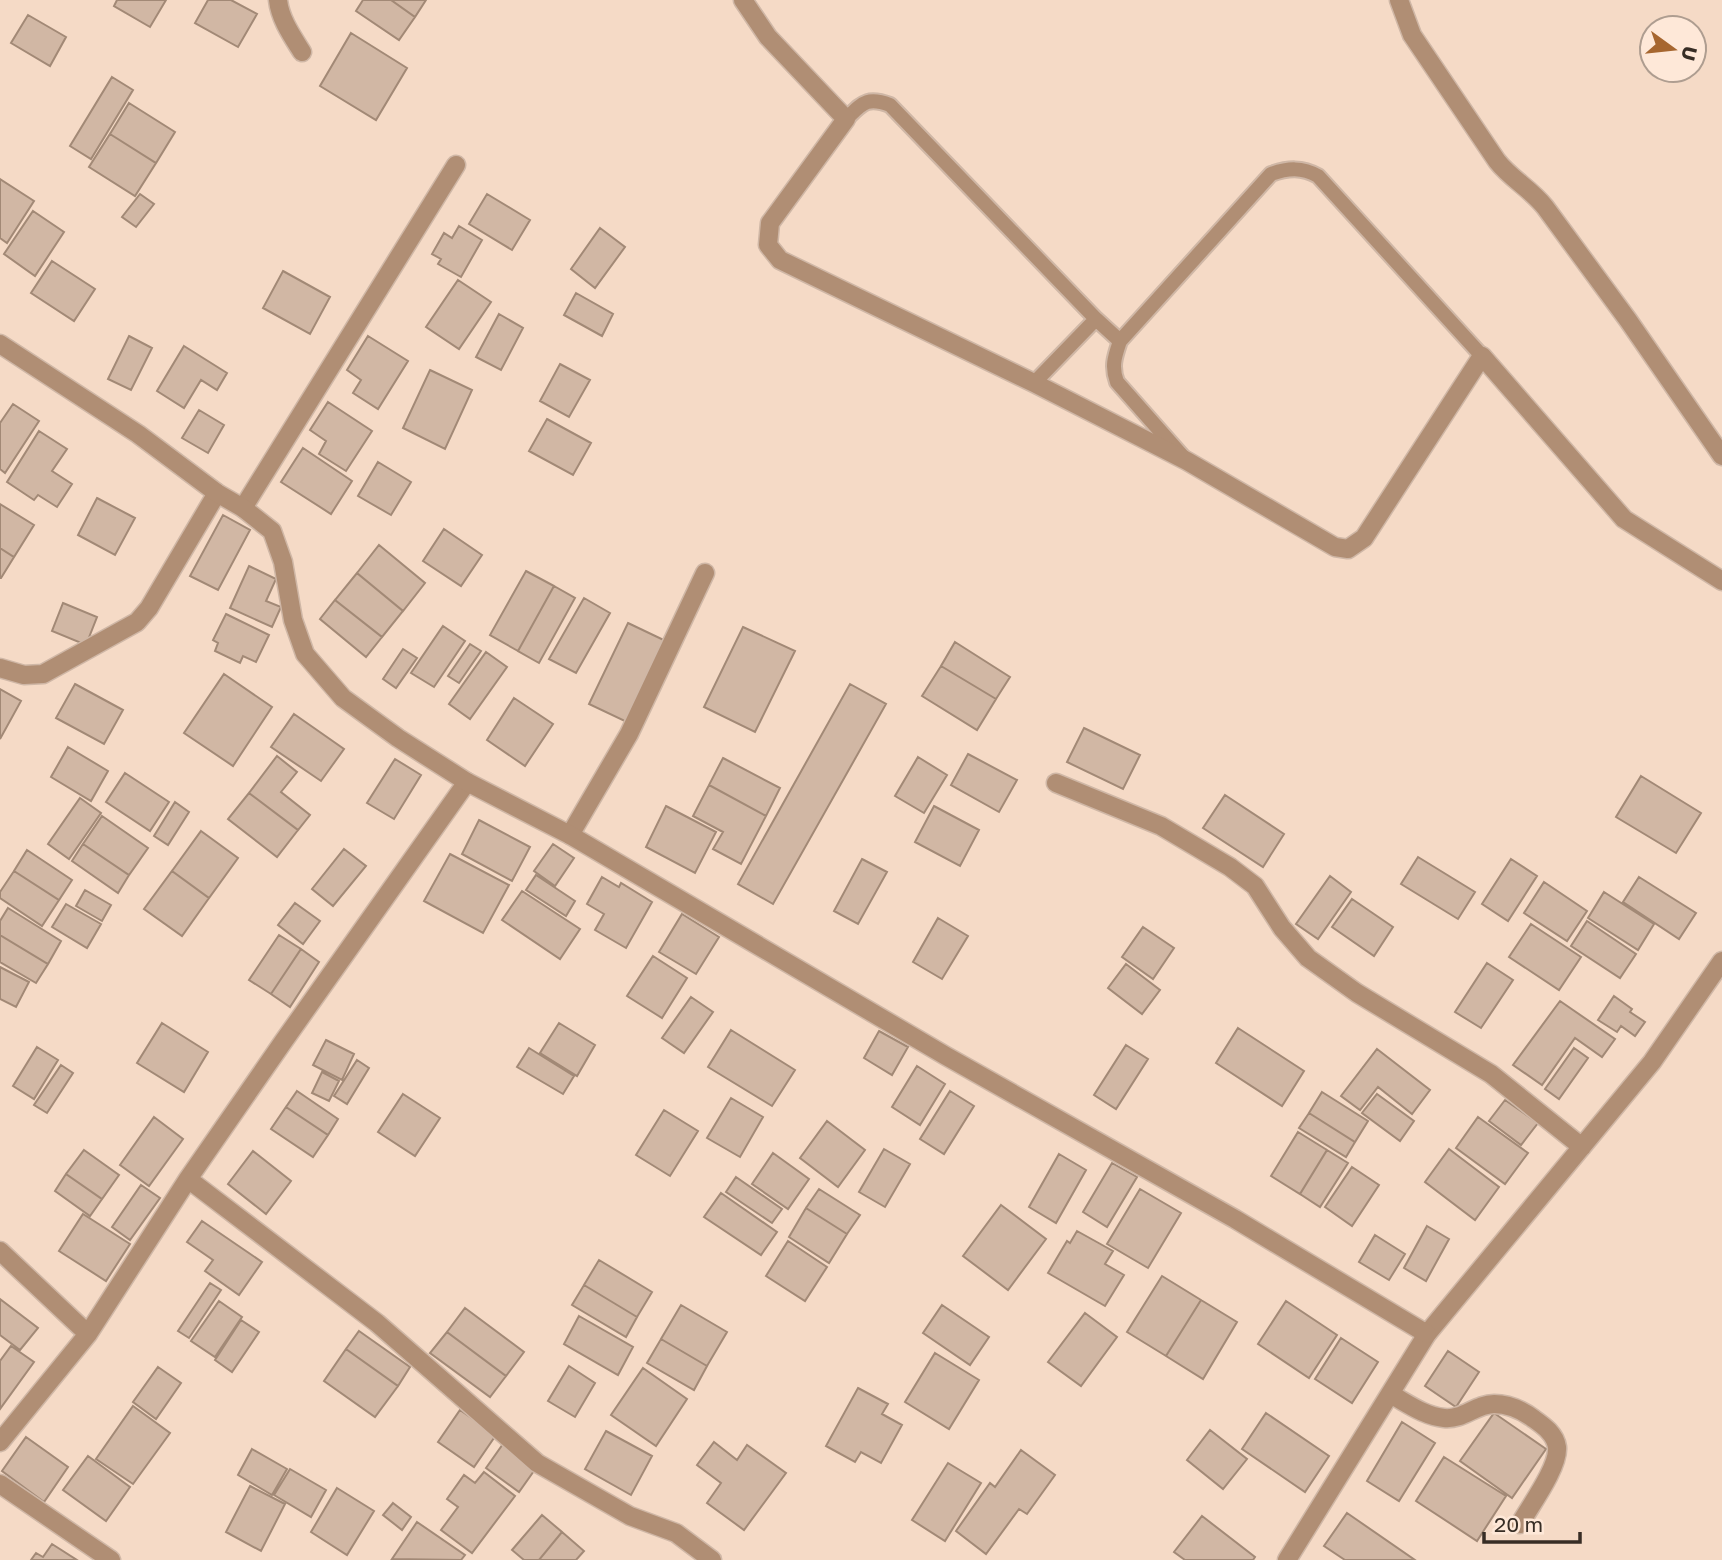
<svg xmlns="http://www.w3.org/2000/svg" width="1722" height="1560" font-family="'Golos Text',sans-serif">
<style>
.building{fill:#d1b7a4;stroke:#a28976;stroke-width:2}
.lines{fill:none;stroke-linecap:round;stroke-linejoin:round}
.service-casing{stroke:#cfb7a6;stroke-width:18}
.minor-casing{stroke:#cfb7a6;stroke-width:21}
.tertiary-casing{stroke:#cfb7a6;stroke-width:21}
.service{stroke:#b08e74;stroke-width:14}
.minor{stroke:#b08e74;stroke-width:18}
.tertiary{stroke:#b08e74;stroke-width:18}
</style>
<rect width="100%" height="100%" fill="#f5dac6"/>
<path class="building" d="M117,0H166L150,27L114,6Z
M208,0H231L257,14L238,47L195,23Z
M363,0H391L415,17L399,40L356,11Z
M391,0H426L415,17Z
M28,15L66,37L50,66L11,43Z
M351,33L407,68L376,120L320,86Z
M112,77L133,90L91,159L70,146Z
M129,103L175,132L156,163L110,134Z
M110,134L156,163L135,196L89,167Z
M0,179L34,201L7,243L0,238Z
M140,194L154,204L136,227L122,217Z
M487,194L530,220L512,250L469,224Z
M33,211L64,232L35,276L4,254Z
M459,226L482,240L461,277L438,264L441,259L432,254L444,233L452,238Z
M600,228L625,247L595,288L571,269Z
M52,261L95,289L74,321L31,293Z
M283,271L330,297L310,334L263,308Z
M458,280L491,302L459,349L426,327Z
M576,293L613,314L602,336L564,315Z
M499,314L523,328L501,370L476,357Z
M129,336L152,348L131,390L108,379Z
M368,336L408,361L378,409L353,393L361,380L347,370Z
M184,346L227,373L217,390L201,380L184,408L157,391Z
M560,364L590,380L569,417L540,401Z
M430,370L472,390L445,449L403,428Z
M328,402L372,431L346,471L319,454L326,441L310,430Z
M13,404L39,421L5,473L0,469V423Z
M199,410L224,425L208,453L182,438Z
M547,419L591,443L573,475L529,451Z
M39,431L67,449L52,471L72,484L57,507L38,495L34,500L7,482Z
M303,448L352,481L331,514L281,482Z
M378,462L411,482L391,515L358,496Z
M97,498L135,518L115,555L78,535Z
M0,504L34,525L14,557L0,548Z
M223,515L250,530L218,590L190,576Z
M444,529L482,555L461,586L423,561Z
M379,545L425,583L403,611L357,573Z
M0,548L14,557L1,578H0Z
M249,566L276,579L266,601L281,607L272,627L230,608Z
M526,571L554,586L518,651L490,635Z
M357,573L403,611L382,637L335,600Z
M554,586L575,598L539,663L518,651Z
M584,598L610,613L576,673L549,659Z
M335,600L382,637L366,657L320,619Z
M63,603L97,617L86,645L52,631Z
M226,614L269,635L256,662L243,656L240,663L215,651L218,643L213,640Z
M628,623L670,643L631,724L589,704Z
M443,626L465,641L434,687L411,673Z
M743,627L795,651L755,732L704,707Z
M955,642L1010,677L996,699L941,666Z
M470,644L481,651L459,683L448,676Z
M403,649L417,658L396,688L383,679Z
M486,652L507,667L470,719L449,704Z
M941,666L996,699L977,730L922,696Z
M224,674L272,707L233,766L184,733Z
M75,684L123,710L104,744L56,718Z
M850,684L886,704L773,904L738,884Z
M0,689L21,701L0,739Z
M514,698L553,724L525,766L487,740Z
M294,714L344,749L321,781L271,747Z
M1084,728L1140,755L1123,789L1067,762Z
M68,747L108,771L91,801L51,777Z
M968,754L1017,780L999,812L951,785Z
M277,756L297,772L281,792L310,815L298,830L249,793Z
M918,757L947,775L924,813L895,796Z
M723,758L780,788L766,816L709,785Z
M395,759L421,775L394,819L367,803Z
M125,773L169,802L150,831L106,802Z
M1641,776L1701,813L1676,853L1616,817Z
M709,785L766,816L741,864L713,849L723,832L693,816Z
M249,793L298,830L277,857L228,819Z
M1225,795L1284,834L1263,867L1203,828Z
M80,798L101,813L69,859L48,844Z
M175,802L189,812L168,845L154,836Z
M666,806L716,832L695,873L646,847Z
M934,806L979,830L960,866L915,842Z
M102,816L148,848L129,875L83,844Z
M479,820L530,847L512,881L462,854Z
M201,831L238,858L209,898L172,871Z
M83,844L129,875L118,893L72,861Z
M553,844L574,858L555,886L534,871Z
M344,849L366,866L333,906L312,889Z
M27,850L72,880L59,900L14,871Z
M450,854L509,885L483,933L424,901Z
M1418,857L1475,892L1458,919L1401,884Z
M862,859L887,872L858,924L834,911Z
M1511,859L1537,876L1508,921L1482,904Z
M14,871L59,900L42,926L0,898V892Z
M172,871L209,898L182,936L144,909Z
M536,875L575,901L566,916L526,890Z
M1330,876L1351,892L1318,939L1296,924Z
M602,877L619,887L621,883L652,902L626,948L595,930L604,914L587,904Z
M1639,877L1696,913L1679,939L1623,902Z
M1544,882L1587,911L1567,941L1524,913Z
M85,890L111,905L102,921L76,906Z
M522,891L580,929L560,959L502,920Z
M1604,892L1654,924L1638,950L1588,918Z
M1352,899L1393,927L1374,956L1332,927Z
M295,903L320,921L303,944L278,925Z
M66,904L101,924L87,948L52,927Z
M8,908L61,941L48,964L0,935V921Z
M682,914L719,937L696,974L659,952Z
M938,918L968,936L942,979L913,962Z
M1587,921L1636,954L1620,978L1571,946Z
M1531,924L1581,957L1559,990L1509,957Z
M1143,927L1174,948L1153,979L1122,957Z
M0,935L48,964L36,983L0,962Z
M279,935L301,949L271,994L249,980Z
M301,949L319,962L290,1007L271,994Z
M653,956L687,978L662,1018L627,996Z
M1487,963L1513,980L1481,1028L1455,1012Z
M1126,964L1160,990L1142,1014L1108,988Z
M0,967L29,982L16,1007L0,999Z
M1614,996L1632,1009L1630,1012L1645,1022L1635,1036L1621,1026L1617,1032L1598,1020Z
M691,997L713,1012L684,1053L662,1038Z
M1560,1001L1615,1039L1602,1057L1575,1038L1542,1085L1513,1065Z
M162,1023L208,1052L184,1092L137,1063Z
M559,1023L595,1045L577,1076L540,1053Z
M1238,1028L1304,1071L1282,1106L1216,1063Z
M731,1030L795,1070L772,1106L708,1067Z
M879,1031L908,1047L892,1075L864,1058Z
M326,1040L354,1054L342,1080L313,1065Z
M1126,1045L1148,1059L1116,1109L1094,1095Z
M37,1047L58,1060L34,1099L13,1086Z
M529,1048L574,1076L563,1094L517,1067Z
M1574,1048L1588,1058L1559,1099L1545,1089Z
M1377,1049L1430,1090L1412,1114L1378,1087L1360,1110L1341,1096Z
M357,1060L369,1068L347,1104L334,1096Z
M61,1065L73,1073L47,1113L34,1105Z
M917,1066L945,1084L920,1125L892,1107Z
M322,1072L339,1081L329,1101L312,1093Z
M297,1091L338,1119L328,1135L286,1107Z
M950,1091L974,1106L944,1154L920,1139Z
M1322,1092L1368,1121L1355,1142L1309,1113Z
M403,1094L440,1118L415,1156L378,1132Z
M1377,1094L1414,1121L1400,1141L1362,1113Z
M731,1098L763,1117L740,1157L707,1138Z
M1505,1100L1538,1123L1521,1145L1489,1121Z
M286,1107L328,1135L313,1157L271,1129Z
M664,1110L698,1131L670,1176L636,1155Z
M1309,1113L1355,1142L1346,1157L1299,1128Z
M154,1117L183,1139L149,1186L120,1165Z
M1478,1117L1528,1153L1505,1184L1456,1148Z
M827,1121L865,1150L838,1187L800,1158Z
M1298,1132L1327,1150L1300,1194L1271,1176Z
M884,1149L910,1164L885,1207L859,1192Z
M1449,1149L1499,1187L1475,1220L1425,1182Z
M84,1150L119,1175L102,1199L66,1174Z
M1327,1150L1348,1163L1320,1207L1300,1194Z
M253,1151L291,1181L266,1214L228,1184Z
M773,1153L809,1179L788,1209L752,1184Z
M1059,1154L1086,1170L1056,1223L1029,1207Z
M1112,1163L1137,1177L1107,1227L1083,1212Z
M1352,1167L1379,1185L1352,1226L1325,1207Z
M66,1174L102,1199L90,1216L55,1191Z
M736,1177L782,1209L772,1223L726,1192Z
M141,1185L160,1198L130,1240L112,1227Z
M819,1189L860,1215L847,1234L806,1208Z
M1140,1189L1181,1213L1148,1268L1107,1244Z
M721,1193L777,1232L761,1255L704,1217Z
M1001,1205L1046,1239L1008,1290L963,1256Z
M806,1208L847,1234L829,1263L789,1237Z
M83,1214L130,1244L106,1281L59,1251Z
M202,1221L262,1262L239,1295L205,1271L213,1260L187,1242Z
M1427,1226L1449,1239L1426,1281L1404,1268Z
M1077,1231L1113,1251L1105,1264L1124,1275L1105,1306L1048,1273L1067,1241L1070,1243Z
M1375,1235L1405,1254L1389,1280L1359,1262Z
M788,1241L827,1267L805,1301L766,1276Z
M599,1260L652,1292L637,1317L584,1285Z
M1162,1276L1201,1300L1166,1356L1127,1332Z
M210,1283L221,1290L189,1338L178,1331Z
M584,1285L637,1317L626,1337L572,1305Z
M0,1299L38,1328L20,1350L0,1335Z
M1201,1300L1237,1322L1203,1379L1166,1356Z
M219,1301L242,1317L215,1357L191,1341Z
M1286,1301L1337,1335L1309,1378L1258,1344Z
M681,1305L727,1332L707,1366L661,1339Z
M942,1305L989,1337L970,1365L923,1333Z
M465,1308L524,1352L506,1376L447,1332Z
M1085,1313L1117,1337L1081,1386L1048,1362Z
M579,1316L633,1347L618,1375L564,1344Z
M241,1320L259,1332L232,1372L215,1360Z
M359,1331L410,1367L398,1386L346,1349Z
M447,1332L506,1376L490,1397L430,1353Z
M1341,1338L1378,1362L1352,1403L1315,1379Z
M661,1339L707,1366L694,1390L647,1363Z
M11,1346L34,1362L0,1409V1361Z
M346,1349L398,1386L375,1417L324,1381Z
M1448,1351L1479,1372L1456,1407L1425,1386Z
M935,1353L979,1380L949,1429L905,1402Z
M569,1366L595,1383L575,1417L548,1401Z
M158,1367L181,1383L156,1419L133,1402Z
M643,1368L687,1399L656,1446L611,1415Z
M858,1388L888,1404L882,1414L902,1425L881,1463L861,1452L855,1462L826,1446Z
M133,1406L170,1433L133,1484L96,1459Z
M460,1410L496,1435L474,1467L438,1442Z
M1266,1413L1329,1456L1305,1492L1242,1449Z
M1494,1413L1546,1449L1512,1498L1460,1461Z
M1402,1422L1435,1443L1399,1501L1367,1481Z
M1210,1430L1247,1459L1223,1489L1187,1460Z
M606,1431L652,1456L631,1495L585,1469Z
M26,1437L68,1467L44,1502L2,1471Z
M714,1442L737,1460L747,1445L786,1473L744,1530L707,1503L721,1483L697,1465Z
M503,1444L536,1468L519,1492L486,1468Z
M252,1449L287,1469L272,1495L238,1475Z
M1021,1450L1055,1475L1027,1514L1019,1509L986,1554L956,1531L990,1483L995,1487Z
M88,1456L130,1487L106,1521L63,1490Z
M1444,1457L1506,1496L1477,1541L1416,1501Z
M948,1463L981,1483L945,1541L912,1520Z
M290,1469L326,1490L311,1517L274,1495Z
M484,1472L515,1496L472,1553L441,1530L458,1507L447,1499L464,1475L475,1483Z
M250,1486L285,1504L261,1551L226,1532Z
M337,1488L374,1511L347,1555L311,1532Z
M393,1503L411,1517L402,1530L383,1515Z
M1347,1513L1415,1560H1345L1324,1546Z
M542,1515L562,1532L539,1560H524L512,1550Z
M1202,1516L1255,1557L1253,1560H1185L1174,1552Z
M417,1522L465,1555L461,1560L392,1559Z
M562,1532L584,1551L576,1560H539Z
M52,1544L77,1560H31L36,1553L43,1557Z"/>
<g class="lines">
<g class="service-casing">
<path id="service" d="M846,119C862,104 866,96 890,105L1096,319L1034,383
M1096,319L1120,341
M1184,458L1117,382C1111,366 1115,356 1120,341L1271,174C1288,168 1302,167 1318,176L1482,356"/>
</g>
<g class="minor-casing">
<path id="minor" d="M278,0C280,19 292,36 302,52
M743,0L768,37L846,119L770,223L768,245L780,260L1034,383L1187,461L1335,547L1348,549L1364,538L1482,356L1624,519L1722,581
M1399,0L1412,35L1497,161C1511,179 1531,189 1545,207L1628,320L1722,456
M243,508L456,165
M0,668L24,675L43,674L137,622L149,608L217,493
M1056,783L1161,826L1230,867L1255,886L1282,928L1308,958L1357,993L1491,1074L1582,1147
M570,835L629,734L705,573
M188,1179L377,1323L537,1463L630,1516L676,1533L712,1560
M0,1251L88,1334
M1390,1394C1407,1403 1424,1416 1444,1418C1463,1420 1476,1404 1494,1404C1510,1404 1522,1410 1534,1419C1544,1426 1555,1434 1557,1447C1559,1467 1530,1506 1520,1524
M0,1442L88,1334L188,1179L283,1042L467,782
M0,1484L111,1560
M1287,1560L1427,1334L1652,1062L1722,961"/>
</g>
<g class="tertiary-casing">
<path id="tertiary" d="M0,344L138,434L217,493L243,508L272,531L283,562L293,620L305,654L343,698L398,738L467,782L570,835L946,1056L1235,1219L1427,1334"/>
</g>
<use href="#service" class="service"/>
<use href="#minor" class="minor"/>
<use href="#tertiary" class="tertiary"/>
</g>
<g transform="translate(1673 49) rotate(105)"><circle r="33" fill="#fee8d8" stroke="#ae9d90" stroke-width="2"/>
<path d="M0-5L12 26L0 18L-12 26Z" fill="#a6662f"/>
<text y="-10" font-size="19" font-weight="bold" text-anchor="middle" fill="#372d25">U</text>
</g>
<path d="M1484 1532v10h96v-10" fill="none" stroke="#372d25" stroke-width="3.5"/>
<text x="1494" y="1532" font-size="21" fill="#372d25" stroke="#fee8d8" stroke-width="5" paint-order="stroke">20 m</text>
</svg>
